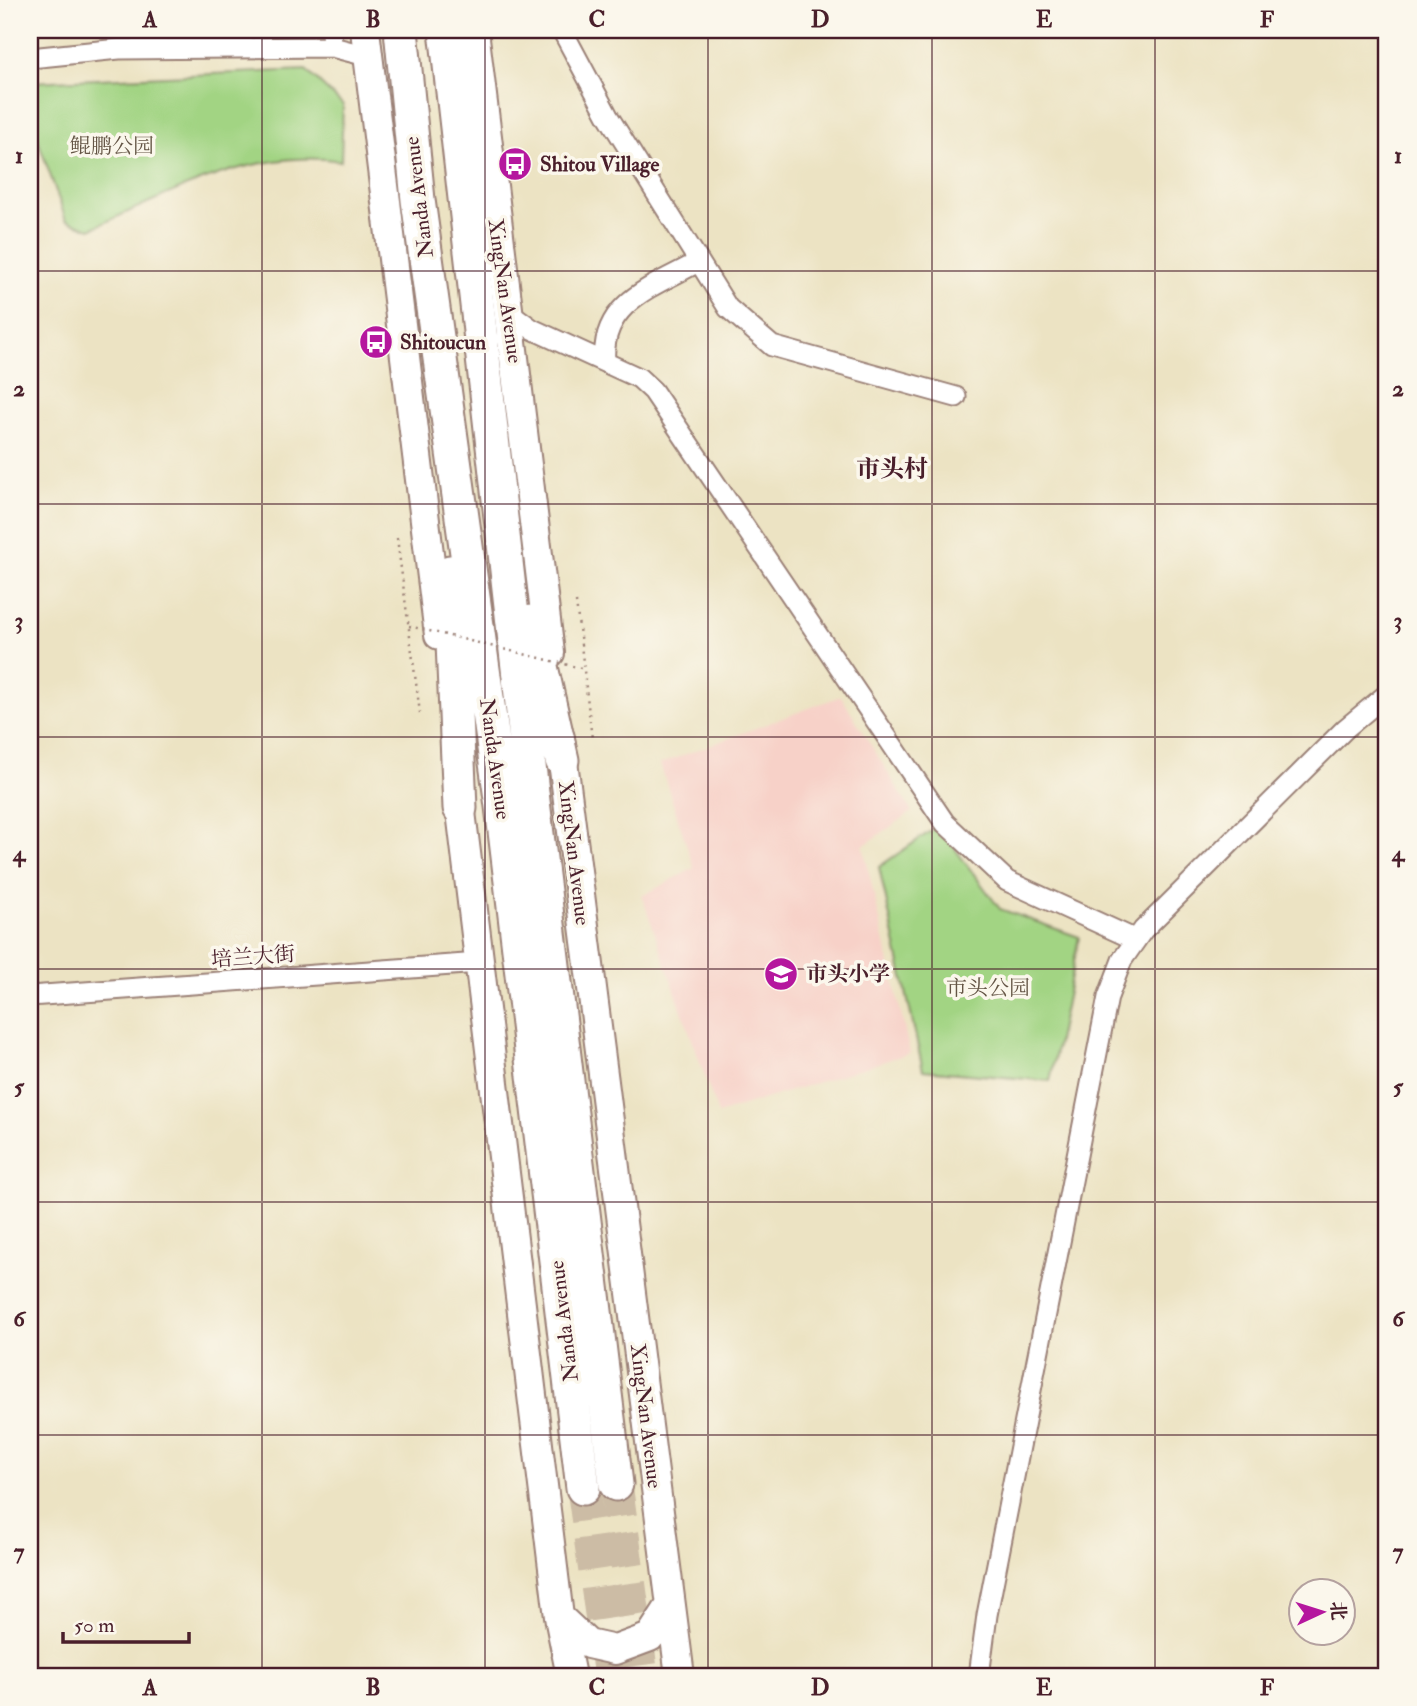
<svg xmlns="http://www.w3.org/2000/svg" width="1417" height="1706" font-family="'IM FELL Double Pica','Noto Serif SC',serif">
<style>
.built{fill:#f7d1c8}
.green{fill:#a2d483;stroke:#767a57;stroke-width:2}
.lines{fill:none;stroke-linecap:round;stroke-linejoin:round}
.trunk-tunnel{stroke:#ccbca5;stroke-width:33;stroke-dasharray:33 17;stroke-linecap:butt}
.service-casing{stroke:#9b8177;stroke-width:13}
.minor-casing{stroke:#9b8177;stroke-width:23}
.secondary-casing{stroke:#9b8177;stroke-width:32}
.trunk-casing{stroke:#9b8177;stroke-width:37}
.path{stroke:#9b8177;stroke-width:2.5;stroke-dasharray:2 5;stroke-linecap:butt}
.service{stroke:#fff;stroke-width:10}
.minor{stroke:#fff;stroke-width:19}
.secondary{stroke:#fff;stroke-width:28}
.trunk{stroke:#fff;stroke-width:33}
.path-bridge{stroke:#9b8177;stroke-width:2.5;stroke-dasharray:2 5;stroke-linecap:butt}
.grid{fill:none;stroke:#4a1f2b;stroke-width:2;stroke-opacity:0.55}
.labels{text-anchor:middle;dominant-baseline:central;stroke-width:7;stroke-linejoin:round;paint-order:stroke}
.park-label{font-size:21px;fill:#645545;stroke:#fbf7ec}
.poi-label{font-size:21px;font-weight:bold;fill:#4a1f2b;stroke:#fbf7ec;text-anchor:start}
.street-label{font-size:21px;fill:#4a1f2b;stroke:#fbf7ec}
.quarter-label{font-size:24px;font-weight:bold;fill:#4a1f2b;stroke:#fbf7ec}
.neatline{fill:none;stroke:#4a1f2b;stroke-width:2.5}
.grid-label{font-size:23px;text-anchor:middle;font-weight:bold;fill:#4a1f2b}
</style>
<rect width="100%" height="100%" fill="#fbf7ec"/>
<filter id="ink" filterUnits="userSpaceOnUse"><feTurbulence type="fractalNoise" baseFrequency=".0143" numOctaves="2"/><feDisplacementMap in="SourceGraphic" scale="14" xChannelSelector="R" yChannelSelector="G"/><feConvolveMatrix kernelMatrix="1 2 1 2 8 2 1 2 1" color-interpolation-filters="sRGB"/></filter>
<filter id="wash" filterUnits="userSpaceOnUse"><feTurbulence type="fractalNoise" baseFrequency=".00686" numOctaves="4" result="noise"/><feDisplacementMap in="SourceGraphic" scale="28" xChannelSelector="R" yChannelSelector="G"/><feGaussianBlur stdDeviation="1.57" result="paint"/><feColorMatrix in="noise" values="0 0 0 0 0 0 0 0 0 0 0 0 0 0 0 0 0 1.4 0 .05"/><feComposite in="paint" operator="in"/></filter>
<g filter="url(#wash)">
<rect width="100%" height="100%" fill="#ece3c3"/>
<path class="built" d="M841,696L912,812L863,846L910,1053L718,1114L642,896L694,868L660,764Z"/>
<path class="green" d="M306,70L343,105L341,161C251,147 171,194 90,229L66,220L30,117V82Z
M938,826L1000,909L1079,937L1050,1081L923,1070L879,867Z"/>
</g>
<g filter="url(#ink)">
<g class="lines">
<path class="trunk-tunnel" d="M616,1484L642,1676
M583,1488L610,1676"/>
<g class="service-casing">
<path id="service" d="M1387,1562L1385,1574L1387,1595"/>
</g>
<g class="minor-casing">
<path id="minor" d="M331,30L332,47L367,56
M562,30L608,116L728,308L772,346L956,397
M30,58L119,49L332,47
M509,312L532,329L639,378L653,391L945,823L1007,881L1136,940
M605,361C600,302 655,286 698,262
M30,996L479,963
M979,1676L987,1615L1108,997L1122,960L1143,930L1346,728L1387,694"/>
</g>
<g class="secondary-casing">
<path id="secondary" d="M365,30L439,635
M474,30L550,653
M560,738L680,1676
M458,787L559,1617L571,1676
M559,1617L588,1644L615,1650L650,1637L670,1606"/>
</g>
<g class="trunk-casing">
<path id="trunk" d="M401,30L418,200L502,806L583,1488
M446,30L533,801L616,1484
M450,572L460,808
M531,622L562,760"/>
</g>
<path class="path" d="M397,538L420,713
M576,602L592,739"/>
<use href="#service" class="service"/>
<use href="#minor" class="minor"/>
<use href="#secondary" class="secondary"/>
<use href="#trunk" class="trunk"/>
<path class="path-bridge" d="M409,626L585,669"/>
</g>
</g>
<path class="grid" d="M262,30V1676M485,30V1676M708,30V1676M932,30V1676M1155,30V1676M30,271H1387M30,504H1387M30,737H1387M30,969H1387M30,1202H1387M30,1435H1387"/>
<defs>
<g id="bus-disc" transform="scale(1.75)"><circle r="9.5" fill="#b5179e" stroke="#fbf7ec"/><path d="M-5-6H5V4H4V6H2V4H-2V6H-4V4H-5ZM-3.5-4V0h7V-4ZM-3.5 1.2v1.5H-2V1.2ZM2 1.2v1.5H3.5V1.2Z" fill="#fff"/></g>
<g id="school-disc" transform="scale(1.75)"><circle r="9.5" fill="#b5179e" stroke="#fbf7ec"/><path d="M0-5L7-2L0 1L-7-2ZM-4 1L0 2.5L4 1V4Q0 6-4 4Z" fill="#fff"/></g>
</defs>
<g fill-rule="evenodd">
<use href="#bus-disc" x="515" y="164"/>
<use href="#bus-disc" x="376" y="342"/>
<use href="#school-disc" x="781" y="974"/>
</g>
<g class="labels">
<g class="park-label">
<text x="112" y="146">鲲鹏公园</text>
<text x="988" y="988">市头公园</text>
</g>
<g class="poi-label">
<text x="540" y="164">Shitou Village</text>
<text x="400" y="342">Shitoucun</text>
<text x="806" y="974">市头小学</text>
</g>
<g class="street-label">
<text transform="translate(419 197) rotate(-97)">Nanda Avenue</text>
<text transform="translate(505 291) rotate(82)">XingNan Avenue</text>
<text transform="translate(495 759) rotate(82)">Nanda Avenue</text>
<text transform="translate(574 853) rotate(83)">XingNan Avenue</text>
<text transform="translate(253 957) rotate(-4)">培兰大街</text>
<text transform="translate(564 1321) rotate(-97)">Nanda Avenue</text>
<text transform="translate(646 1416) rotate(83)">XingNan Avenue</text>
</g>
<g class="quarter-label">
<text x="892" y="469">市头村</text>
</g>
</g>
<rect width="1417" height="1706" fill="none" stroke="#fbf7ec" stroke-width="77"/>
<g transform="translate(1322 1612) rotate(86)"><circle r="33" fill="#fbf7ec" stroke="#b4a19f" stroke-width="2"/>
<path d="M0-5L12 26L0 18L-12 26Z" fill="#b5179e"/>
<text y="-10" font-size="19" font-weight="bold" text-anchor="middle" fill="#4a1f2b">北</text>
</g>
<path d="M63 1632v10h126v-10" fill="none" stroke="#4a1f2b" stroke-width="3.5"/>
<text x="74" y="1632" font-size="21" fill="#4a1f2b" stroke="#fbf7ec" stroke-width="5" paint-order="stroke">50 m</text>
<rect x="38" y="38" width="1340" height="1630" class="neatline"/>
<g class="grid-label">
<text x="150" y="27">A</text>
<text x="373" y="27">B</text>
<text x="597" y="27">C</text>
<text x="820" y="27">D</text>
<text x="1044" y="27">E</text>
<text x="1267" y="27">F</text>
<text x="19" y="163">1</text>
<text x="1398" y="163">1</text>
<text x="19" y="396">2</text>
<text x="1398" y="396">2</text>
<text x="19" y="628">3</text>
<text x="1398" y="628">3</text>
<text x="19" y="861">4</text>
<text x="1398" y="861">4</text>
<text x="19" y="1094">5</text>
<text x="1398" y="1094">5</text>
<text x="19" y="1326">6</text>
<text x="1398" y="1326">6</text>
<text x="19" y="1559">7</text>
<text x="1398" y="1559">7</text>
<text x="150" y="1695">A</text>
<text x="373" y="1695">B</text>
<text x="597" y="1695">C</text>
<text x="820" y="1695">D</text>
<text x="1044" y="1695">E</text>
<text x="1267" y="1695">F</text>
</g>
</svg>
